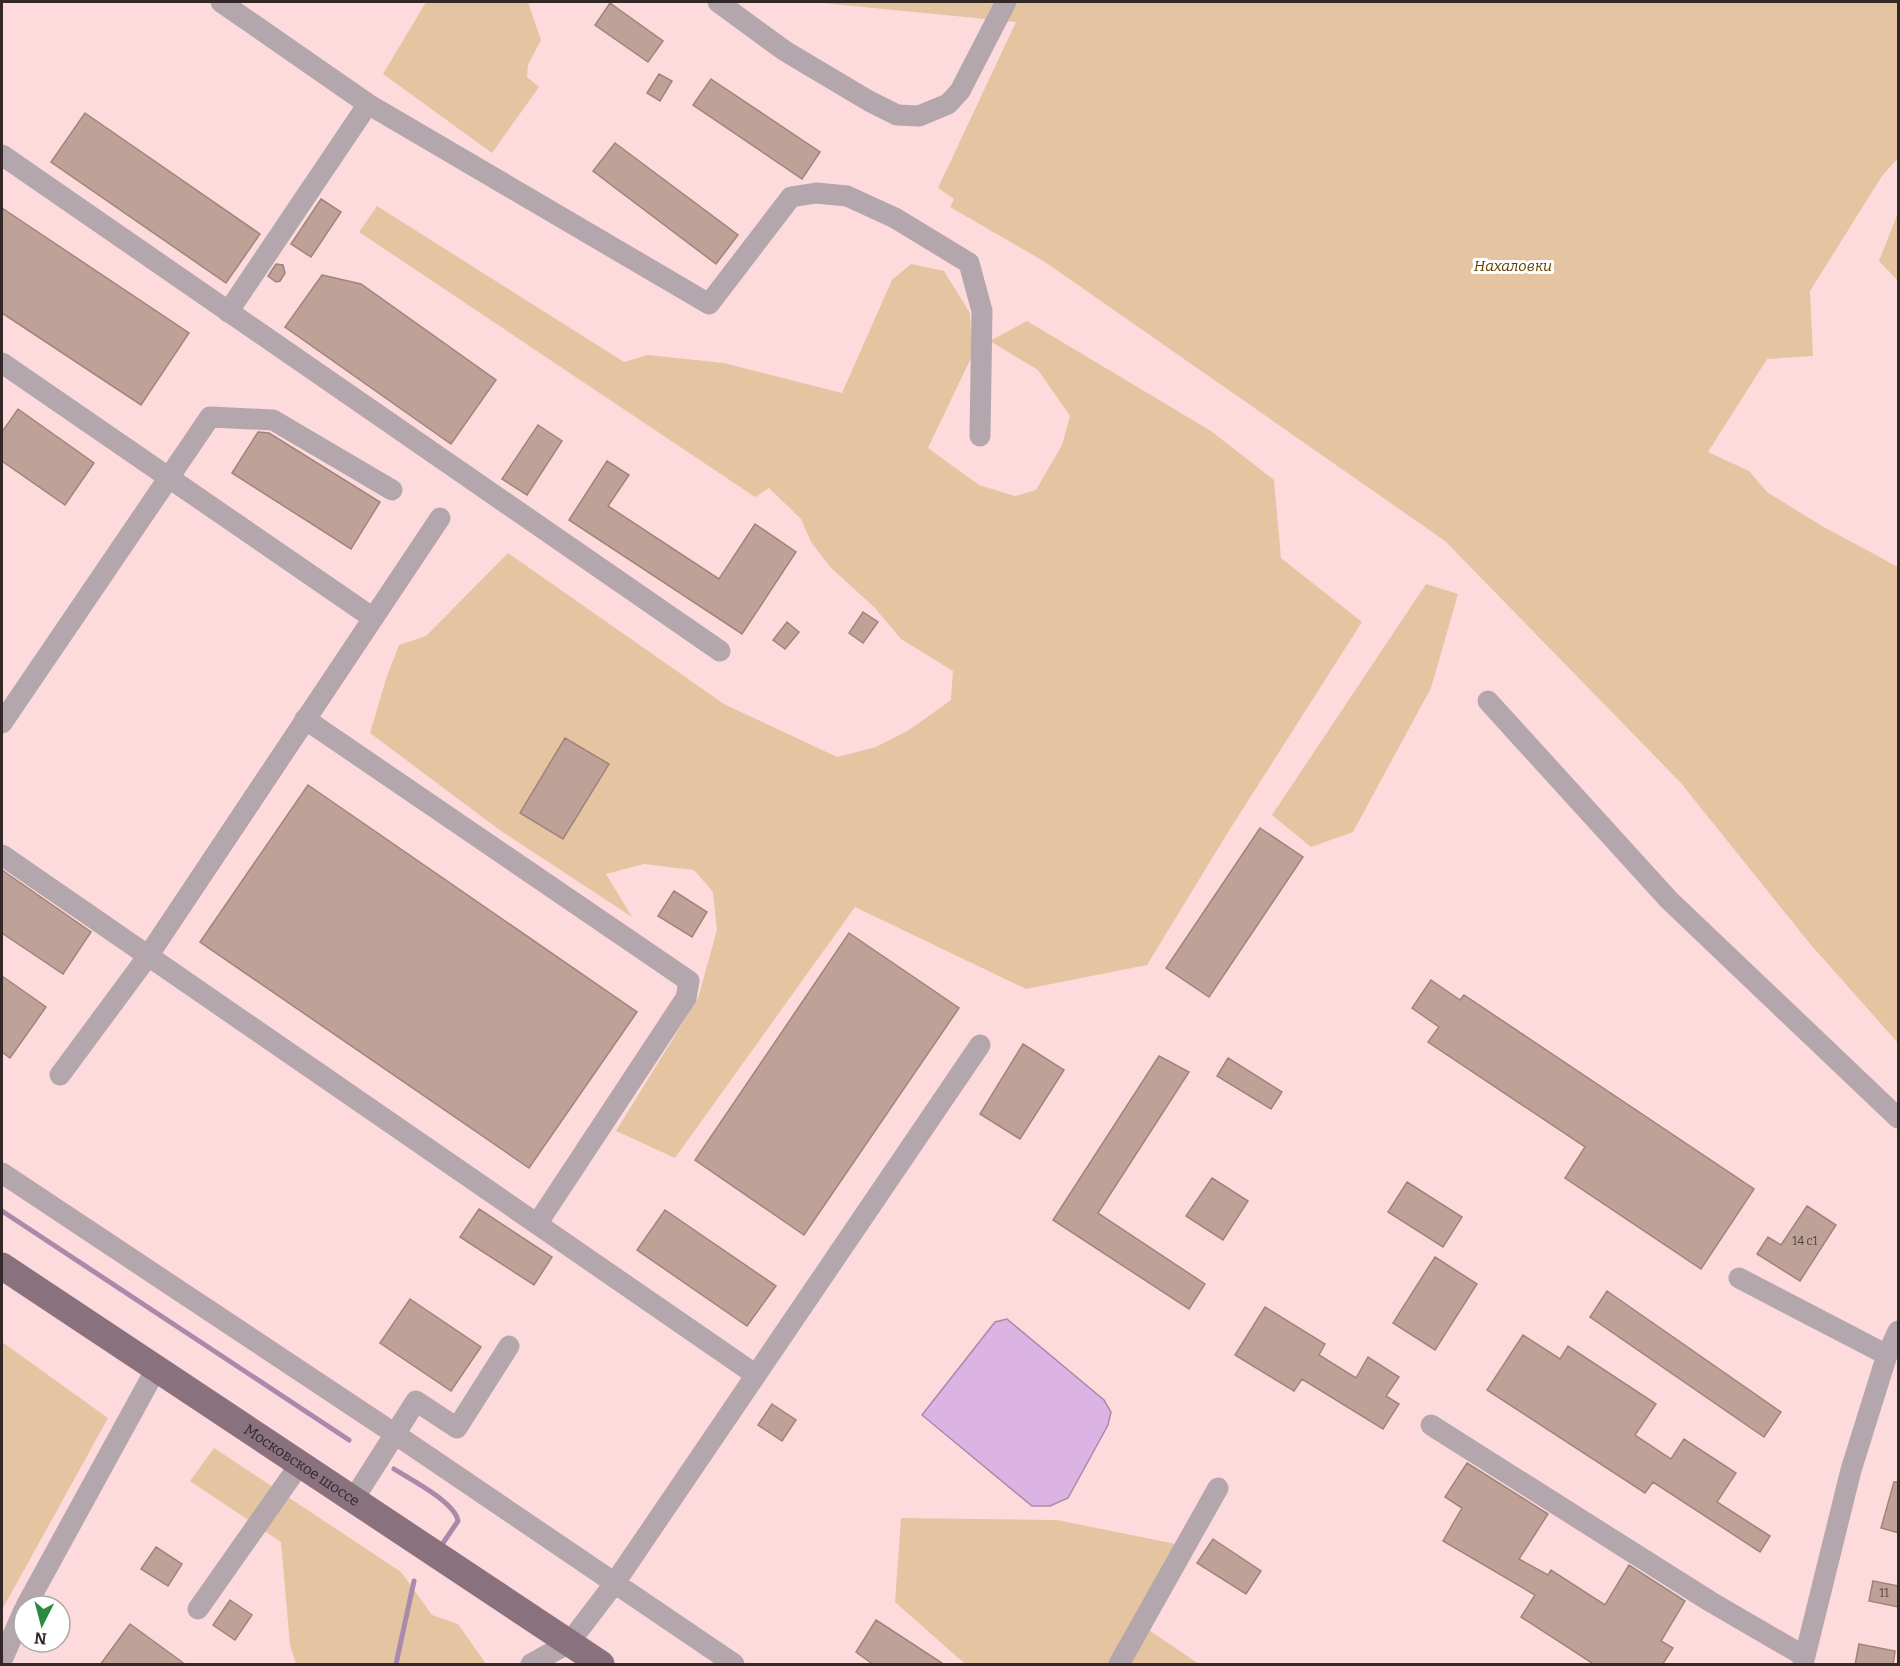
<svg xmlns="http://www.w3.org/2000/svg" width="1900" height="1666" font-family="Bitter,serif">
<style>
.green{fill:#e5c4a2}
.water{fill:#dcb4e3;stroke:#a98aab;stroke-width:1.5}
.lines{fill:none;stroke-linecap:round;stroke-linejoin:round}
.stream{stroke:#a98aab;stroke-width:5}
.building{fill:#bfa297;stroke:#a0847a;stroke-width:1.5}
.minor{stroke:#b3a6ac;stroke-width:21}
.major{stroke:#89727d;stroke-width:27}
.labels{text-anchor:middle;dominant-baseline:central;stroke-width:6;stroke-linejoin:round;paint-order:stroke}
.number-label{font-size:12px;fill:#564643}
.park-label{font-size:15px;font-style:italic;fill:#633a00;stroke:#fff}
.street-label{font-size:15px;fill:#332727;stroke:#fff}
</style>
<rect width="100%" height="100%" fill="#fddbdd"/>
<path class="green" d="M426,2H528L541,40L528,65L527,77L539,87L492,153L383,74Z
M812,2H1898V158L1882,176L1810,291L1813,356L1767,359L1708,452L1749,471L1767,492L1822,526L1898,567V1043L1811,945L1680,782L1445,541L1045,262L950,207L954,199L938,188L1016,22Z
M377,206L624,362L648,355L724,363L842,393L892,280L911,264L944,271L970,313L972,356L928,448L979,485L1015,496L1036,490L1062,445L1070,416L1038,370L990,341L1027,321L1211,431L1274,480L1281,558L1362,622L1230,829L1147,965L1026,989L855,907L675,1158L616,1131L698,998L717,930L713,892L694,870L644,864L606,874L632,917L501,831L370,733L386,679L399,645L426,636L508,553L724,704L837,757L876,747L909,730L951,700L953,671L901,639L874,607L830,567L811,542L801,519L769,488L755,497L359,232Z
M1898,213V281L1879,261Z
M1426,584L1458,594L1431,688L1353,832L1311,847L1272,815Z
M2,1342L108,1418L2,1610Z
M214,1448L401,1572L432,1615L458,1624L486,1664H296L290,1645L281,1542L190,1481Z
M901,1518L1057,1520L1176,1544L1134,1620L1199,1664H965L895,1602Z"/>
<path class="water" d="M1007,1319L1104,1400L1111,1412L1108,1425L1068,1498L1050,1506H1032L922,1415L995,1322Z"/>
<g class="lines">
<path class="stream" d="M2,1211L349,1440
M394,1469C410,1479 455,1502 458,1521L443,1543
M396,1664L414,1581"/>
</g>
<path class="building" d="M610,3L663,41L648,62L595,25Z
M659,74L672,81L660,101L647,93Z
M711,79L820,152L802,179L693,105Z
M85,113L260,234L226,283L51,162Z
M615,143L738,235L716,264L593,171Z
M321,199L341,212L311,257L291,244Z
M2,208L189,333L141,405L2,313Z
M276,264L283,265L285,273L280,281L276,282L268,276Z
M322,275L361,284L496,380L451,444L285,327Z
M18,409L94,463L65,505L2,461V432Z
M538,425L562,441L527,495L502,479Z
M258,432L269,433L380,502L351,549L232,473Z
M607,461L629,475L608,506L719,579L755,524L796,552L742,634L569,520Z
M863,612L878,622L863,643L849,633Z
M787,622L799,632L785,649L773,640Z
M565,738L609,764L563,839L520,813Z
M308,785L637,1012L529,1168L200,942Z
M1260,828L1303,857L1209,997L1166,968Z
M2,870L91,932L63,974L2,933Z
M674,891L707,912L692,937L658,916Z
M849,933L959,1008L804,1235L695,1160Z
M2,976L46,1007L10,1058L2,1052Z
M1431,980L1460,1000L1464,995L1754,1189L1701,1269L1565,1178L1585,1147L1428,1042L1439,1027L1412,1008Z
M1023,1044L1064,1070L1020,1139L980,1114Z
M1159,1056L1189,1072L1098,1213L1205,1284L1189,1309L1053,1220Z
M1228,1058L1282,1092L1271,1109L1217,1076Z
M1212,1178L1248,1201L1223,1240L1186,1216Z
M1407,1182L1462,1217L1443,1247L1388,1212Z
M1807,1206L1836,1225L1800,1281L1757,1254L1768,1237L1781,1245Z
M479,1209L552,1257L534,1285L460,1237Z
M665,1210L776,1286L747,1326L637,1250Z
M1435,1257L1477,1284L1435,1350L1393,1323Z
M1607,1291L1781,1412L1764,1437L1590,1317Z
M410,1299L481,1347L451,1391L380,1343Z
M1265,1307L1325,1344L1319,1355L1356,1378L1368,1357L1399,1377L1386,1396L1399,1404L1383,1429L1302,1379L1294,1391L1235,1355Z
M1523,1335L1560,1359L1568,1346L1656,1404L1635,1435L1671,1459L1684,1439L1736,1473L1717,1502L1770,1536L1760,1552L1653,1482L1645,1493L1487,1390Z
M772,1404L796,1420L782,1441L758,1425Z
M1467,1463L1548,1514L1519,1559L1548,1575L1551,1570L1605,1605L1629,1565L1685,1601L1661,1641L1673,1648L1662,1665H1595L1521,1617L1535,1595L1443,1541L1462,1508L1445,1497Z
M1894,1482H1899V1533L1881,1528Z
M1213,1539L1261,1571L1246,1594L1197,1563Z
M156,1547L182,1564L168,1586L141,1569Z
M1873,1581L1899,1586V1607L1869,1601Z
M230,1600L252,1615L235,1640L213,1625Z
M876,1620L945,1665H874L856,1652Z
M130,1624L186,1665H100Z
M1859,1644L1895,1651L1893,1665H1855Z"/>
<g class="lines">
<path class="minor" d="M221,2L368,104L709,304L791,197L816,193L847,196L895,218L969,263L982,311L980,436
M718,2L785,51L869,101L897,115L919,116L948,104L960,91L1006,2
M2,155L720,651
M228,312L368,104
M2,363L373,618
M1488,701L1669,900L1898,1118
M305,719L689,981L686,998L537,1224
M2,723L210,417L273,420L392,490
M2,855L756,1375
M60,1075L148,956L440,518
M2,1173L395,1434L734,1664
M1739,1278L1887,1355
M1431,1425L1711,1602L1804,1656
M353,1500L416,1401L457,1428L509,1346
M26,1606L156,1369
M198,1609L300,1464
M2,1660L24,1610
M531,1664L569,1643L614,1584L980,1045
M1119,1664L1218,1488
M1803,1664L1851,1470L1887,1355L1898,1331"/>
<path class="major" id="s1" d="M2,1266L601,1664"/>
</g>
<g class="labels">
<g class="number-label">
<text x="1805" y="1241">14 с1</text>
<text x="1884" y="1593">11</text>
</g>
<g class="park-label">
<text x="1513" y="266">Нахаловки</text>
</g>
<g class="street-label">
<text stroke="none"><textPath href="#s1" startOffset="360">Московское шоссе</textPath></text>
</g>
</g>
<rect width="1900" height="1666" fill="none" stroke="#332727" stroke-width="6"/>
<g transform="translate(42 1624) rotate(186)"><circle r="28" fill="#ffffff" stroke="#ada9a9" stroke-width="1.5"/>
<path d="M0-4.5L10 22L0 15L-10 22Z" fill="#288b3f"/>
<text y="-9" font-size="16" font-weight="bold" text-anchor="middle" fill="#332727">N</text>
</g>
</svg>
